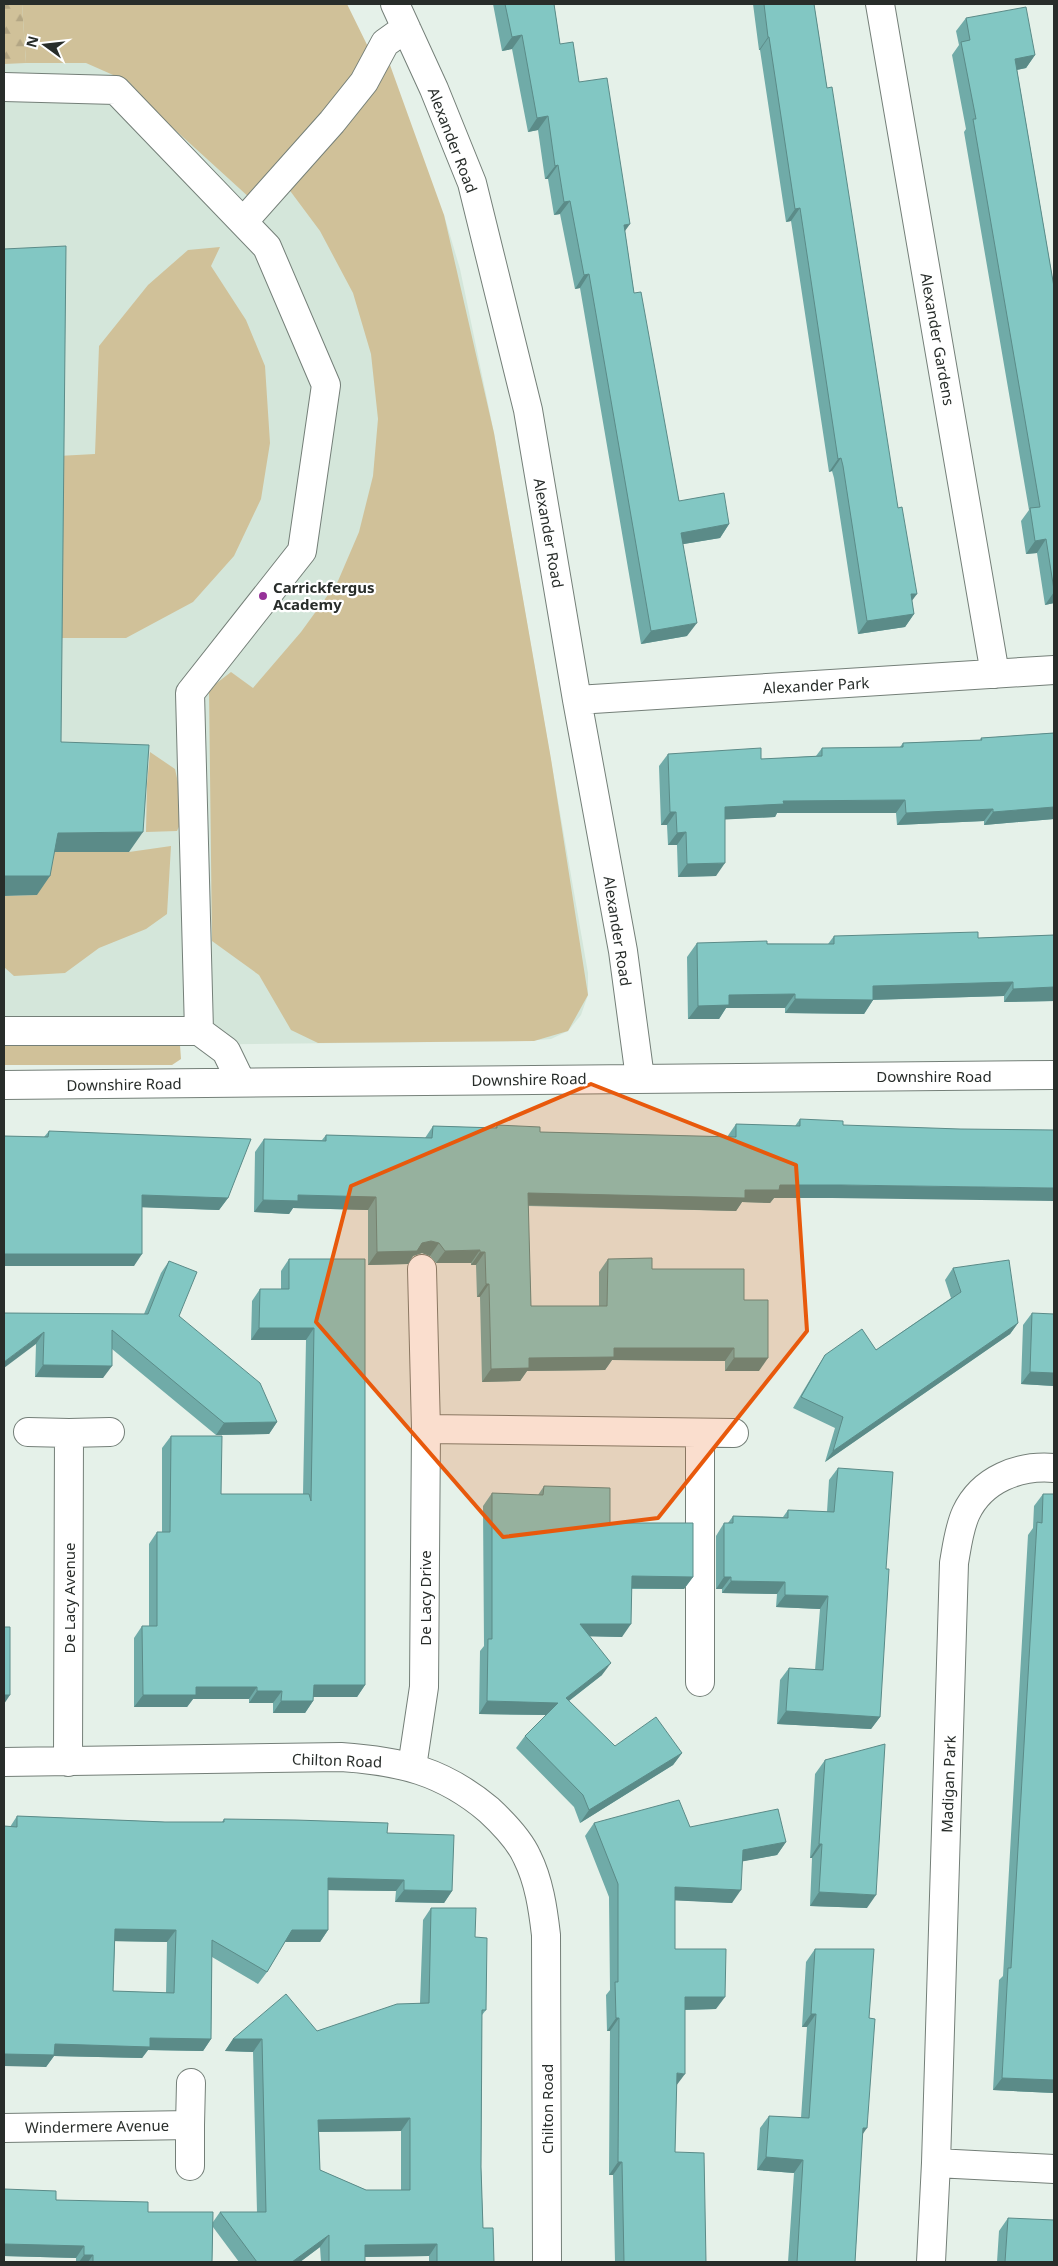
<svg xmlns="http://www.w3.org/2000/svg" width="1058" height="2266" font-family="'Noto Sans',sans-serif">
<style>
.built{fill:#d4e6da}
.grass{fill:#d0c199}
.forest{fill:url(#forest-firs)}
.lines{fill:none;stroke-linecap:round;stroke-linejoin:round}
.minor-casing{stroke:#747f78;stroke-width:30}
.minor{stroke:#fff;stroke-width:28}
.wall{fill:#70aba8;fill-rule:evenodd}
.shaded-wall{fill:#5b8b88}
.building{fill:#82c7c3;stroke:#5b8b88;fill-rule:evenodd}
.marked{fill:#e8590c;fill-opacity:0.2;stroke:#e8590c;stroke-width:4;stroke-linejoin:round}
.poi-dot{fill:#963298;stroke:#fff;stroke-width:2}
.labels{text-anchor:middle;dominant-baseline:central;stroke-width:4.5;stroke-linejoin:round;paint-order:stroke}
.street-label{font-size:15px;fill:#282d2a;stroke:#fff}
.poi-label{font-size:15px;font-weight:bold;fill:#282d2a;stroke:#fff;text-anchor:start}
</style>
<defs>
<pattern id="forest-firs" width="22" height="20" patternUnits="userSpaceOnUse" patternTransform="scale(1.25)"><rect width="22" height="20" fill="#d0c199"/><path d="M5 1l3.5 6h-7zM16 11l3.5 6h-7z" fill="#b3a684"/></pattern>
</defs>
<rect width="100%" height="100%" fill="#e5f1e9"/>
<path class="built" d="M4,4H302L444,215L460,269L494,433L588,973V995L581,1015L568,1031L551,1039L525,1041L4,1047Z"/>
<path class="grass" d="M22,4H347L373,57L251,199L162,118L129,82L86,63H26Z
M384,58L390,65L444,215L494,433L551,759L588,995L568,1031L534,1041L318,1043L291,1030L259,975L212,941L209,689L231,672L253,688L301,632L338,581L359,532L373,476L378,419L371,354L353,293L320,231L285,184Z
M220,247L211,266L246,320L265,366L270,443L261,499L234,556L193,602L126,638H56L58,456L95,454L99,346L148,285L188,250Z
M150,752L175,769L185,814L177,831L146,832L147,784Z
M171,846L167,914L146,929L99,948L65,973L14,976L4,967V896L37,895L44,852H129Z
M4,1037L167,1038L180,1045L181,1059L172,1065H4Z"/>
<path class="forest" d="M4,4H22L26,63L4,64Z"/>
<g class="lines">
<g class="minor-casing">
<path id="minor" d="M395,4L434,89L472,183L528,410L577,700L623,951L640,1078
M880,4L995,674
M4,87L116,90L267,247L326,385L302,551L190,693L199,1031
M243,222L332,122L364,82L385,43L406,28
M577,700L1054,670
M4,1031H199L226,1051L241,1082
M4,1085L1054,1075
M426,1429L734,1433
M28,1432L69,1433L68,1762
M69,1433L110,1432
M700,1433V1682
M4,1762L341,1757C400,1761 443,1771 489,1810C503,1823 519,1839 527,1857C539,1881 543,1909 546,1935L547,2262
M412,1767L424,1687L426,1429L422,1269
M4,2128L190,2125L191,2083
M936,2163L1054,2169
M190,2166V2125
M931,2262L936,2163L954,1563C957,1546 959,1528 966,1513C982,1479 1019,1465 1054,1468"/>
</g>
<use href="#minor" class="minor"/>
</g>
<path class="wall" d="M493,4H554L560,44L579,82L625,232L634,293L679,501L729,524L720,538L683,544L687,636L641,644L580,288L575,289L560,214L554,215L548,179H545L538,130L528,132L512,49L502,51Z
M753,4H814L827,88L914,614L905,627L858,634L834,478L832,471L829,472L791,221L786,222L760,50H759Z
M966,18L1035,55L1026,68L1017,70L1054,287V603L1045,605L1037,553L1026,554L1021,521L1029,510L964,132L966,129L952,55L959,45L956,31Z
M1054,733V819L984,825V821L897,825L896,813H777L775,817L725,819L716,876L678,877L677,845H668L667,825H661L659,766L668,754L761,759L816,756L822,748L900,747L903,743L980,740L981,738Z
M1054,935V1001L1004,1002V996L873,1000L864,1014L785,1013V1008H726L719,1019H688L687,957L697,943L828,944L834,936L978,938Z
M800,1119L832,1198H774L770,1203L742,1202L736,1211L528,1206L531,1306H599V1272L608,1259L652,1269L744,1300L759,1371H725V1361L612,1360L605,1370L527,1371L520,1381L482,1382L480,1297H477L476,1265H471V1263H436L430,1256L422,1253L413,1256L408,1264L368,1265V1210L293,1208L289,1214L254,1212L255,1152L264,1139L322,1140L326,1135L425,1138L433,1126L495,1128L497,1125L540,1132L727,1137L736,1124L795,1126Z
M49,1131L228,1198L219,1210L142,1207L134,1266H4V1136L44,1137Z
M289,1259H365V1685L357,1697H313V1701L305,1713H273V1703H249V1699H193L187,1707H134V1638L142,1626H149V1544L157,1532H162V1448L171,1436L221,1494H303L306,1340H251L252,1301L260,1289H281V1271Z
M169,1261L179,1316L277,1422L269,1434L216,1435L112,1349L103,1378L35,1377L36,1344L4,1313L144,1314L161,1273Z
M953,1268L1018,1323L1010,1334L825,1462L835,1428L793,1408L818,1366L825,1355L876,1350L951,1298L945,1280Z
M1032,1313L1054,1386L1021,1384L1023,1325Z
M838,1468L886,1569L880,1717L871,1729L777,1724L780,1680L789,1668L815,1670L820,1609L776,1607L777,1594L722,1593V1589H716V1536L724,1523H728L733,1516L783,1517L788,1510L827,1512L829,1480Z
M544,1486L610,1523L693,1577L684,1589H632L622,1637L590,1636L602,1675L569,1701L615,1746L682,1753L673,1765L580,1823L574,1807L516,1748L525,1736L546,1715L479,1714L480,1651L484,1646L483,1506L492,1493L538,1495Z
M1043,1494H1054V2093L993,2090L999,1980L1003,1976L1028,1535L1033,1528L1034,1506Z
M825,1760L867,1908L810,1906L812,1858H810L815,1774Z
M17,1816L165,1822H222L224,1819L387,1833L452,1891L444,1903L395,1902L396,1891L328,1890V1930L320,1942H285L267,1972L258,1984L212,1957L211,2039L203,2051L148,2050L142,2058L54,2056L46,2067L10,1827ZM115,1941L167,1942L166,1993L113,1991Z
M594,1823L690,1827L786,1842L777,1855L743,1861L732,1903L675,1900V1949L716,2009L685,2010L676,2086L675,2152L706,2262H615L613,2175H609L610,2031H607L606,1995L610,1990L609,1897L585,1836Z
M431,1908L475,1937L486,2010L482,2015L481,2167L483,2228L494,2262H429V2256L365,2257V2262H321L320,2247L300,2262H239L213,2227L212,2262H76V2258L4,2256V2189L56,2200L148,2212L213,2222L220,2212H257L253,2052L225,2051L233,2039L317,2031L420,2003L423,1920ZM401,2131V2190H366L320,2170L319,2132Z
M815,1949L869,2018L855,2262H788L794,2173L757,2170L760,2128L769,2116L801,2118L807,2027H802L806,1962Z
M1008,2218L1054,2262H997L999,2231Z"/>
<path class="shaded-wall" d="M522,35L512,49L502,51L512,37Z
M768,37H769L760,50H759Z
M1035,55L1026,68L1005,72L1015,59Z
M548,116L538,130L528,132L537,118Z
M558,165L548,179H545L555,166Z
M570,201L560,214L554,215L564,202Z
M800,208L791,221L786,222L795,209Z
M630,224L620,238L624,225Z
M589,274L580,288L575,289L584,275Z
M841,458L832,471L829,472L838,459Z
M729,524L720,538L672,546L681,533Z
M1046,539L1037,553L1026,554L1035,541Z
M1054,592V603L1045,605Z
M911,594H917L908,606Z
M914,614L905,627L858,634L867,621Z
M697,623L687,636L641,644L651,631Z
M905,800L896,813H777L775,817L716,820L725,807L783,801Z
M1054,807V819L984,825L993,812Z
M993,809L984,821L897,825L906,813Z
M670,812H676L667,825H661Z
M143,832L129,852H44L58,833Z
M686,832L677,845H668L677,833Z
M725,863L716,876L678,877L687,864Z
M4,876H50L37,895L4,896Z
M1013,982L1004,996L864,1000L873,986Z
M1054,987V1001L1004,1002L1013,989Z
M795,994L785,1008H726L719,1019H688L698,1006L729,995Z
M795,999L873,1000L864,1014L785,1013Z
M780,1185H841L1054,1188V1201L832,1198H774L770,1203L742,1202L736,1211L519,1205L528,1193L745,1190Z
M142,1195L228,1198L219,1210L134,1207Z
M298,1195L376,1197L368,1210L293,1208L289,1214L254,1212L263,1200Z
M431,1241L439,1243L430,1256L422,1253L413,1256L408,1264L368,1265L377,1252L422,1243Z
M480,1250L471,1263H436L445,1251Z
M480,1252H485L476,1265H471Z
M4,1254H142L134,1266H4Z
M486,1284H489L480,1297H477Z
M1018,1323L1010,1334L825,1462L833,1451Z
M259,1328H314L306,1340H251Z
M44,1332L36,1344L4,1368V1362Z
M614,1348H734L725,1361L612,1360L605,1370L527,1371L520,1381L482,1382L491,1369L529,1358Z
M734,1358H768L759,1371H725Z
M43,1365L112,1366L103,1378L35,1377Z
M1030,1372L1054,1373V1386L1021,1384Z
M277,1422L269,1434L216,1435L224,1423Z
M632,1576L693,1577L684,1589L624,1588Z
M724,1577H731L722,1589H716Z
M731,1581L785,1582L777,1594L722,1593Z
M785,1595L828,1596L820,1609L776,1607Z
M580,1624H631L622,1637L571,1636Z
M611,1663L602,1675L557,1710L566,1698Z
M314,1685H365L357,1697H305Z
M196,1687H257L249,1699H193L187,1707H134L143,1695Z
M257,1691H282L273,1703H249Z
M4,1695H10L4,1704Z
M281,1701H313L305,1713H273Z
M487,1701L558,1703L550,1715L479,1714Z
M786,1711L880,1717L871,1729L777,1724Z
M682,1753L673,1765L580,1823L589,1810Z
M786,1842L777,1855L734,1863L743,1850Z
M819,1844H822L812,1858H810Z
M328,1878L404,1880L396,1891L319,1890Z
M675,1887L741,1890L732,1903L666,1900Z
M404,1890L452,1891L444,1903L395,1902Z
M819,1892L876,1895L867,1908L810,1906Z
M115,1929L176,1930L167,1942L107,1941Z
M292,1930H328L320,1942H283Z
M685,1997H725L716,2009L676,2010Z
M811,2014H816L807,2027H802Z
M616,2018H619L610,2031H607Z
M150,2038L211,2039L203,2051L148,2050L142,2058L54,2056L46,2067L4,2066V2054L55,2044Z
M233,2039H262L253,2052L225,2051Z
M677,2073L685,2074L676,2086Z
M1002,2078L1054,2080V2093L993,2090Z
M410,2118L401,2131L310,2132L318,2120Z
M863,2128H867L858,2141Z
M766,2157L803,2160L794,2173L757,2170Z
M618,2162H622L613,2175H609Z
M329,2235L320,2247L300,2262H292Z
M4,2244L84,2246L76,2258L4,2256Z
M437,2244L429,2256L356,2257L365,2245Z
M84,2255H93L88,2262H79Z"/>
<path class="building" d="M505,4H554L560,44L573,42L579,82L607,78L630,224L624,225L634,293L641,292L679,501L724,493L729,524L681,533L697,623L651,631L589,274L584,275L570,201L564,202L558,165L555,166L548,116L537,118L522,35L512,37Z
M764,4H814L827,88L832,87L898,508L902,507L917,594H911L914,614L867,621L843,466L841,458L838,459L800,208L795,209L769,37H768Z
M1026,7L1035,55L1015,59L1054,287V590L1046,539L1035,541L1030,508L1040,507L973,119H976L961,42L970,40L966,18Z
M66,246L61,742L149,745L143,832L58,833L50,876H4V249Z
M1054,733V807L993,812V809L906,813L905,800L783,801L784,804L725,807V863L687,864L686,832L677,833L676,812H670L668,754L761,748V759L822,756V748L903,747V743L982,740L981,738Z
M978,932V938L1054,935V987L1013,989V982L873,986V1000L795,999V994L729,995V1005L698,1006L697,943L767,941V944H834V936Z
M800,1119L843,1121V1125L960,1129L1054,1130V1188L841,1185H780L779,1190H745V1198L528,1193L531,1306H607L608,1259L652,1258V1269H744V1300H768V1358H734V1348H614V1357L529,1358V1368L491,1369L489,1284H486L485,1252H480V1250L445,1251L439,1243L431,1241L422,1243L417,1251L377,1252L376,1197L298,1195V1201L263,1200L264,1139L326,1141V1135L432,1138L433,1126L497,1128V1125L540,1127V1132L736,1137V1124L800,1126Z
M49,1131L251,1139L228,1198L142,1195V1254H4V1136L48,1137Z
M289,1259H365V1685H314L313,1701H281L282,1691H257V1687H196V1695H143L142,1626H157V1532H170L171,1436H222L221,1494H309L311,1501L314,1328H259L260,1289H289Z
M1009,1260L1018,1323L833,1451L843,1417L801,1397L825,1355L862,1329L876,1350L961,1292L953,1268Z
M169,1261L197,1272L179,1316L260,1383L277,1422L224,1423L112,1330V1366L43,1365L44,1332L4,1362V1313L148,1314Z
M1032,1313L1054,1314V1373L1030,1372Z
M838,1468L893,1472L886,1569H889L880,1717L786,1711L789,1668L823,1670L828,1596L785,1595V1582L731,1581V1577H724V1523H733V1516L788,1518V1510L834,1512Z
M544,1486L610,1488V1523H693V1577L632,1576L631,1624H580L611,1663L566,1698L615,1746L656,1717L682,1753L589,1810L583,1795L525,1736L558,1703L487,1701L488,1639H492V1493L543,1495Z
M1043,1494H1054V2080L1002,2078L1008,1968H1011L1037,1522L1042,1523Z
M4,1627H10V1695H4Z
M885,1744L876,1895L819,1892L822,1844H819L825,1760Z
M679,1800L690,1827L778,1809L786,1842L743,1850L741,1890L675,1887V1949H726L725,1997H685V2074L677,2073L675,2152L704,2153L706,2262H624L622,2162H618L619,2018H616L615,1982H618V1884L594,1823Z
M17,1816L165,1822H224V1819L295,1820L388,1823L387,1833L454,1835L452,1891L404,1890V1880L328,1878V1930H292L267,1972L212,1940L211,2039L150,2038V2047L55,2044L54,2055L4,2054V1826L17,1827ZM115,1929L176,1930L174,1993L113,1991Z
M431,1908H476L475,1937L487,1938L486,2010H482L481,2167L483,2228H493L494,2262H437V2244L365,2245V2262H329V2235L292,2262H257L220,2212H266L262,2039H233L286,1994L317,2031L397,2004L429,2003ZM410,2118V2190H366L320,2170L318,2120Z
M815,1949H874L869,2018L875,2019L867,2128H863L855,2262H797L803,2160L766,2157L769,2116L809,2118L816,2014H811Z
M4,2189L56,2191V2200L148,2202V2212H213L212,2262H93V2255H84V2246L4,2244Z
M1008,2218L1054,2220V2262H1005Z"/>
<path class="marked" d="M591,1084L796,1165L807,1331L658,1518L503,1537L316,1322L351,1186Z"/>
<circle class="poi-dot" cx="263" cy="596" r="5"/>
<g class="labels">
<g class="street-label">
<text transform="translate(453 140) rotate(69)">Alexander Road</text>
<text transform="translate(938 339) rotate(80)">Alexander Gardens</text>
<text transform="translate(549 533) rotate(80)">Alexander Road</text>
<text transform="translate(816 685) rotate(-3)">Alexander Park</text>
<text transform="translate(618 931) rotate(81)">Alexander Road</text>
<text x="934" y="1076">Downshire Road</text>
<text transform="translate(529 1079) rotate(-1)">Downshire Road</text>
<text transform="translate(124 1084) rotate(-1)">Downshire Road</text>
<text transform="translate(69 1598) rotate(-90)">De Lacy Avenue</text>
<text transform="translate(425 1598) rotate(-90)">De Lacy Drive</text>
<text transform="translate(337 1760) rotate(2)">Chilton Road</text>
<text transform="translate(948 1784) rotate(-88)">Madigan Park</text>
<text transform="translate(547 2109) rotate(-90)">Chilton Road</text>
<text transform="translate(97 2126) rotate(-1)">Windermere Avenue</text>
</g>
<g class="poi-label">
<text x="273" y="587">Carrickfergus<tspan x="273" dy="17">Academy</tspan></text>
</g>
</g>
<rect width="1058" height="2266" fill="none" stroke="#282d2a" stroke-width="10"/>
<g transform="translate(45 45) rotate(285)" stroke="#ffffff" stroke-width="4" paint-order="stroke">
<path d="M0-4L9 19L0 12L-9 19Z" fill="#282d2a"/>
<text y="-8" font-size="14" font-weight="bold" text-anchor="middle" fill="#282d2a">N</text>
</g>
</svg>
